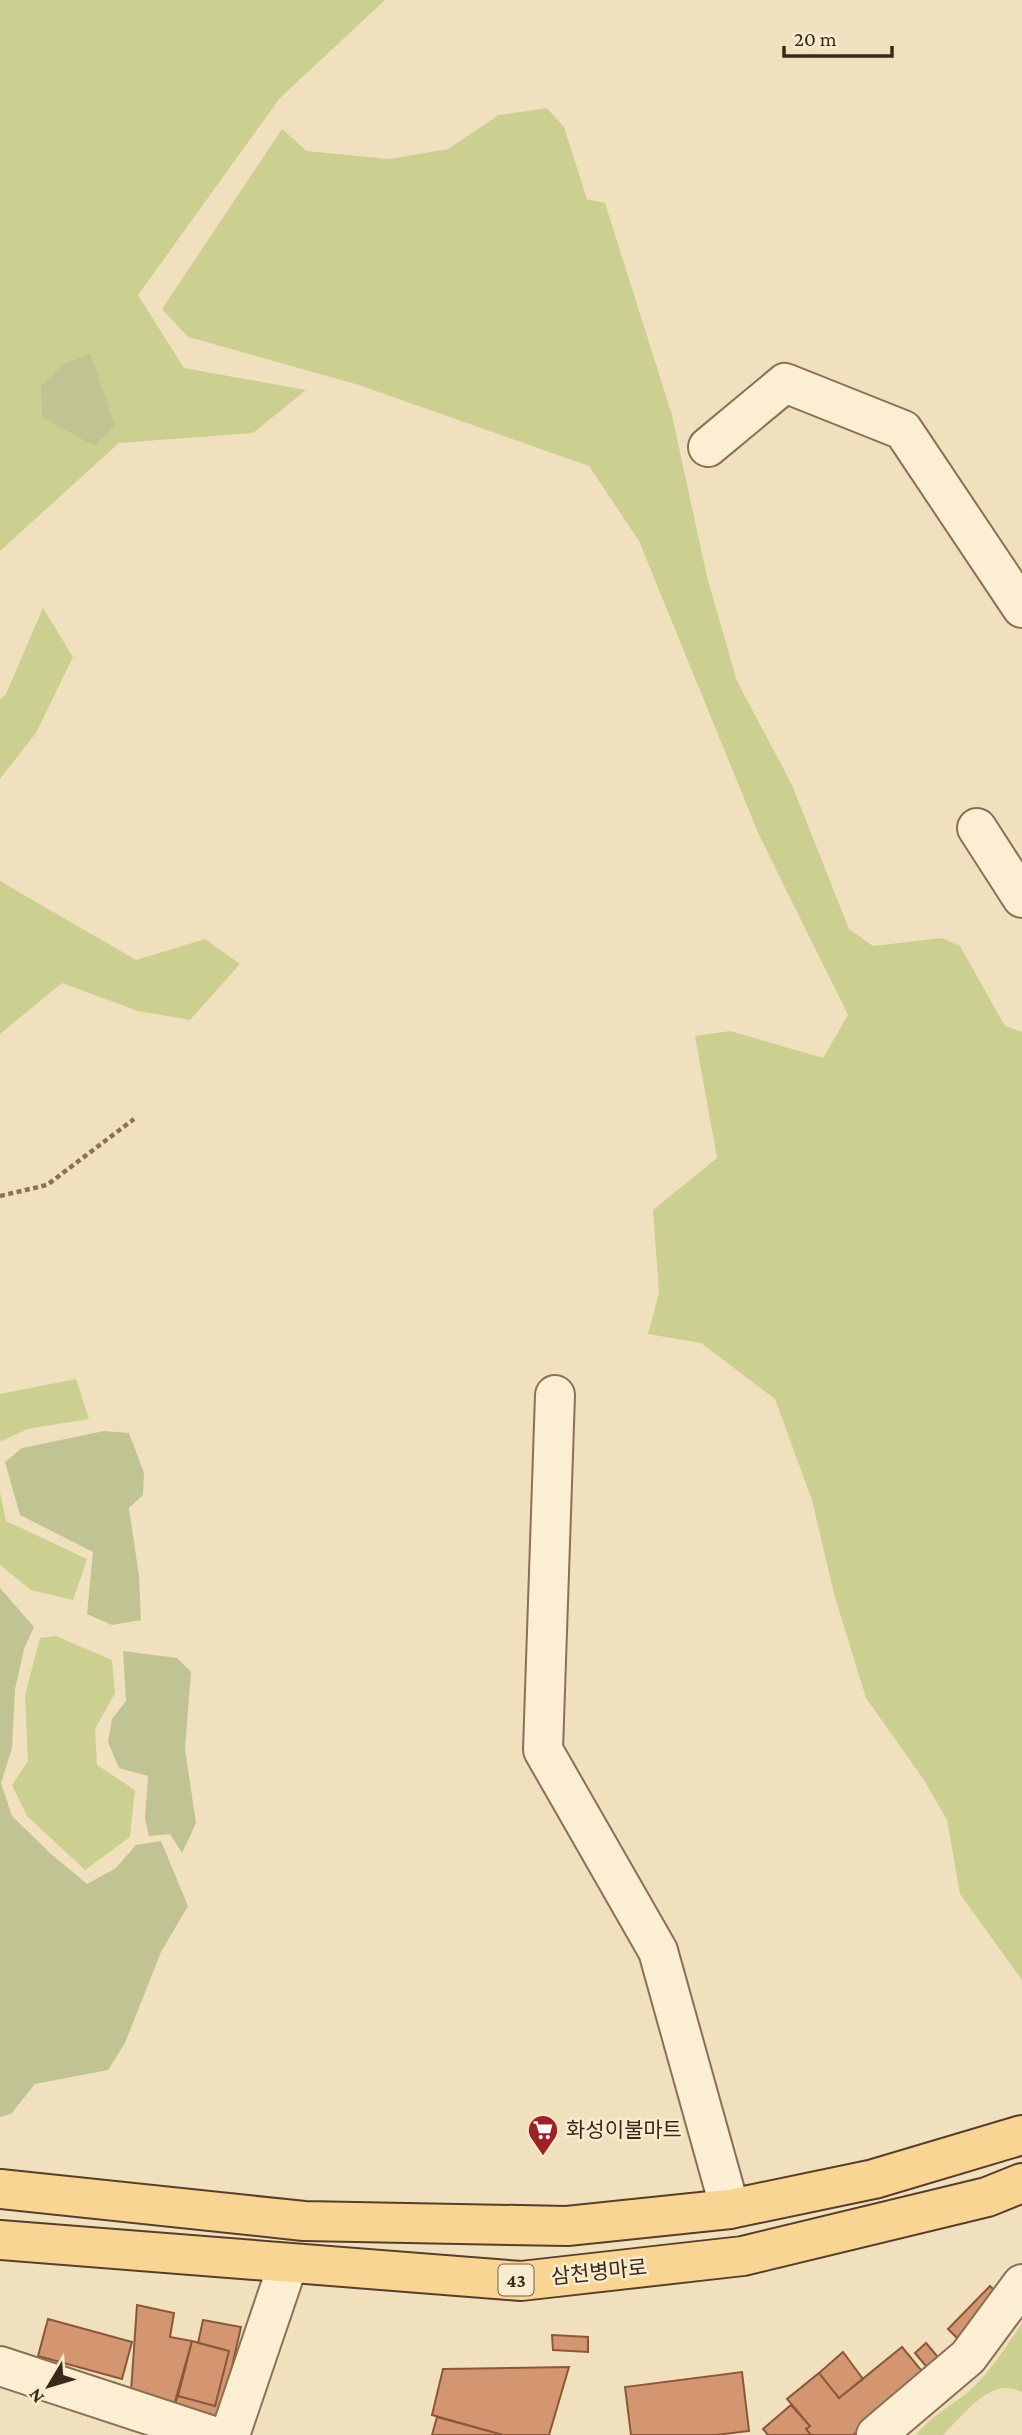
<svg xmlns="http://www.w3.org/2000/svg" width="1022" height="2435" font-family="'Crimson Pro','Noto Sans KR',serif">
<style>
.green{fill:#cbd091}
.cemetery{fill:#c0c492}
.building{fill:#d39671;stroke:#8c5739;stroke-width:2}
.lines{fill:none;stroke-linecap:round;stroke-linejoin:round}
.minor-casing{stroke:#8b7055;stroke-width:42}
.major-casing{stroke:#583e2a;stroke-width:42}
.path{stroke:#8b7055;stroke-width:4.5;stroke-dasharray:5 3.5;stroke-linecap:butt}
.minor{stroke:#fbeed2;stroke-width:38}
.major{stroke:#f8d592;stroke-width:38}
.labels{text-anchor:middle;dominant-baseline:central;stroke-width:5;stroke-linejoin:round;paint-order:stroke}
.shield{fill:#f8ebce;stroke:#726351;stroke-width:2}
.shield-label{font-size:19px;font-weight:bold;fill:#39291b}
.poi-label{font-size:21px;fill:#39291b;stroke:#f8ebce;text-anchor:start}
.street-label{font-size:21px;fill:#39291b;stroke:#f8ebce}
</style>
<rect width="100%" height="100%" fill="#f1e0be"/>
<path class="green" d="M0,0H385L280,98L138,295L184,368L306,390L253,433L119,443L0,551Z
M547,108L564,127L587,199L605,203L672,415L707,577L737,681L792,785L849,929L873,946L942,938L960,946L1005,1026L1022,1032V1980L960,1894L947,1820L924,1780L866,1698L834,1594L812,1500L775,1399L701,1343L648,1334L659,1293L653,1210L717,1158L695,1036L730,1031L823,1058L848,1015L759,835L639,541L589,466L359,385L188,337L162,309L282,129L307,151L388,159L448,149L499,115Z
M43,608L73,657L36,733L0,779V699L6,694Z
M0,881L136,960L205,939L240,964L190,1020L138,1011L62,983L0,1034Z
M76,1379L89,1419L27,1429L0,1442V1394Z
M0,1492L6,1521L87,1559L73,1600L31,1590L0,1565Z
M56,1636L112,1660L115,1693L95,1729L97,1765L135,1790L130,1837L85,1870L27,1816L12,1785L28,1761L25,1695L40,1638Z
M1022,2323V2392C991,2375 964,2415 943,2435H916C930,2417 949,2407 967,2393C989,2374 1006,2347 1022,2323Z"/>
<path class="cemetery" d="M90,353L115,426L94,446L42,417L41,386L62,365Z
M104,1431L129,1433L144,1473L143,1495L129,1508L139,1576L141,1620L112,1625L87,1614L93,1552L20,1515L5,1462L22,1448Z
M0,1588L34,1627L24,1649L15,1689L12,1748L1,1783L12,1816L51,1854L87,1884L116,1868L136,1845L161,1841L188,1906L161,1952L125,2043L108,2070L35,2084L11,2114L0,2117Z
M123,1651L177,1658L191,1672L185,1749L196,1823L182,1853L170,1834L149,1836L145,1818L148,1776L119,1768L108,1742L112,1719L126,1701Z"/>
<path class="building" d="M990,2286L1001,2297L959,2340L948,2329Z
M137,2305L174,2313L170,2337L192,2341L174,2405L131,2392Z
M48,2319L132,2342L122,2379L38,2356Z
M203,2320L241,2327L220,2420L174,2405L178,2396L215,2406L229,2351L198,2343Z
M552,2335L588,2337V2352L553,2350Z
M192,2341L229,2351L215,2406L178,2396Z
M926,2343L942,2362L931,2372L915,2353Z
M902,2347L926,2376L853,2435H811L806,2429L810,2426L787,2399L819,2373L839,2398Z
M843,2352L863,2379L839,2398L819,2373Z
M569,2367L549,2435H503L432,2415L443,2369Z
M742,2372L749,2431L716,2435H631L625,2387Z
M791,2405L810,2426L806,2429L811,2435H768L763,2429Z
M437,2417L503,2435H432Z"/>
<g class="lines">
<g class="minor-casing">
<path id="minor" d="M708,447L785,383L903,430L1022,608
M977,828L1022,898
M555,1395L543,1750L658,1951L730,2209
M0,2366L210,2435
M230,2435L288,2264
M876,2435L968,2357L1022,2284"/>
</g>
<g class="major-casing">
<path id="major" d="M0,2189L304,2221L567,2226L730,2209L874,2179L1022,2135
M0,2240L521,2281L743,2256L987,2197L1022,2183"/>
</g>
<path class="path" d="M0,1196L47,1185L134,1119"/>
<use href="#minor" class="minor"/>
<use href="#major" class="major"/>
</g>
<defs>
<g id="supermarket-pin" transform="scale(1.575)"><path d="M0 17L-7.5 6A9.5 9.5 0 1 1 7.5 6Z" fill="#9f2026" stroke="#f8ebce"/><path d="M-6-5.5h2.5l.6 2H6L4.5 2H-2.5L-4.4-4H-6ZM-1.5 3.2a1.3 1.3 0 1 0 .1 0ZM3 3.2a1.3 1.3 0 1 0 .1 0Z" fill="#fff"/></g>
</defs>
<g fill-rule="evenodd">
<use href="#supermarket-pin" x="543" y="2130"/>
</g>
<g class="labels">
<rect class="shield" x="498.5" y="2264.5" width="35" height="31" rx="5"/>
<g class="shield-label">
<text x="516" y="2280">43</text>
</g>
<g class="poi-label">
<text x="566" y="2130">화성이불마트</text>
</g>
<g class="street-label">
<text transform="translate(599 2272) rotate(-6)">삼천병마로</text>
</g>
</g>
<g transform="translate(49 2386) rotate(232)" stroke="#f8ebce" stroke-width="5" paint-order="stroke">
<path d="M0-5L12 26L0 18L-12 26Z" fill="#39291b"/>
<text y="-10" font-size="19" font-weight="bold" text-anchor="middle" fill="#39291b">N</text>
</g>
<path d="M784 46v10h108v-10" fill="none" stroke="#39291b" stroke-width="3.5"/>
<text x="794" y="46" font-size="21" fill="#39291b" stroke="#f8ebce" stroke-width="5" paint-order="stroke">20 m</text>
</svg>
